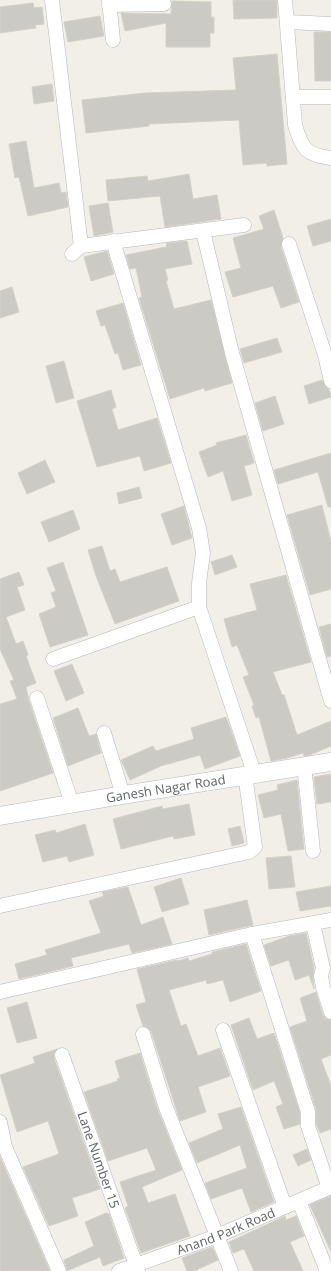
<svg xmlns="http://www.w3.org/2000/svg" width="331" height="1271" font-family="'Open Sans',sans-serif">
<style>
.building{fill:#cccac5;stroke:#d6d1c6}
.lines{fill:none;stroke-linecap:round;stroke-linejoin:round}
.minor-casing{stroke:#b5b8bc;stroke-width:15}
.tertiary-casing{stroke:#b5b8bc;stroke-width:19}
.minor{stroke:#fff;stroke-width:14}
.tertiary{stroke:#fff;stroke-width:18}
.labels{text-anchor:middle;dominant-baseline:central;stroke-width:3;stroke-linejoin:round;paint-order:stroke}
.street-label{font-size:13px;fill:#5f6368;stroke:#fff}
</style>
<rect width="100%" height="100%" fill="#f1efe8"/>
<path class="building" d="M233,0H277V18L234,19Z
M172,1L211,2V17H214V33H210V47H166V23L125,31L121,13L171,14Z
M33,3L34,8L42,7L44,24L35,25L36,28L0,33V7Z
M100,16L104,36L68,42L64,22Z
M314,32H331V81H315Z
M277,54L287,164L267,166V163L243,165L239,120L149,124V126L86,133L82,100L145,93L236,90L233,58Z
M52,84L54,101L34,104L32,87Z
M26,141L34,188L59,183L61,193L66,192L68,207L28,216L19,177L15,178L9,144Z
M189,174L193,199L217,195L221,219L165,227L160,196L108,201L106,180L147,176L148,181Z
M108,203L113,232L94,236L89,206Z
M274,210L283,238L281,247L299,302L281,308L273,286L233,297L225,272L241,268L233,238L264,229L259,216Z
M331,219V241L313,246L307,226Z
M187,241L192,264L165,269L168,280L166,281L174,309L211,300L232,383L205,391L204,388L170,399L139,298L142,297L136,268L130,269L126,255L166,247L167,243Z
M107,251L114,274L91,281L84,257Z
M12,287L19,312L0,318V291Z
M123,303L141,365L123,370L118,353L115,354L105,325L101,326L96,311Z
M277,338L282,352L244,363L240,349Z
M64,361L74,398L56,403L46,366Z
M322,380L325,386L329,389L331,397L309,404L304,386Z
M111,390L116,407L112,409L118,430L157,418L171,463L144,471L140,456L97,467L77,401Z
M275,396L284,424L263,431L255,403Z
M246,435L254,463L244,466L252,495L232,501L223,471L208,477L199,452L217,445L216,443Z
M331,453V507H328L318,472L278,484L274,470Z
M45,460L55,482L27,494L18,473Z
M139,487L142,498L119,504L117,493Z
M322,505L331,542V589L310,595L287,515Z
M184,506L192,538L172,545L161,514Z
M73,510L80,529L49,542L41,522Z
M102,546L110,571L115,569L120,582L167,567L179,601L115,624L96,576L88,550Z
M232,555L237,567L215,575L211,562Z
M63,562L88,635L50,647L39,614L56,607L51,593L56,591L47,568Z
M19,572L24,585L17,587L25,610L6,617L16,644L23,641L28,655L26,656L36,683L26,687L29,701L53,773L0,791V704L17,699L10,681L14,680L0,649V579Z
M286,575L311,662L273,672L282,695H284L297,735L331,721V746L310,755L304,756L303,753L287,758L271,761L259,717L256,718L252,706L254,705L243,677L249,675L237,645L232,647L224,619L257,610L250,584Z
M331,624V656L327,657L319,627Z
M72,664L84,693L66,701L54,671Z
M78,708L89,736L96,734L101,753L68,766L53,718Z
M226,717L240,756L205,769L200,755L161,766L130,780L121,760L153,746L156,751L194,739L191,728Z
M331,774V802L317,804L314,777Z
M297,780L304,849L288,851L281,814L264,818L258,795L278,790L277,785Z
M189,804L195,835L174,839L173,836L121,849L113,819L162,806L163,809Z
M85,824L94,855L69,862L67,856L43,862L35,835L55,830L56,833Z
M240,826L244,843L232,846L228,829Z
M291,856L295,887L269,889L266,858Z
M181,878L189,904L162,912L154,887Z
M331,886V906L300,911L296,892Z
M128,887L141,925L163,917L172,944L132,953L129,944L71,958L73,966L19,979L15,964L47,955L45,950L101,933L89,901L104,896L102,892Z
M247,900L253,925L209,935L204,910Z
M306,933L314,968L313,977L314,989L309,975L295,980L289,960L271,966L264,945L289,936Z
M246,944L261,991L230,1002L223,980L207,984L206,980L169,990L181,1026L186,1024L198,1056L220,1048L230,1076L198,1087L206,1112L180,1121L151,1031L148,1028L143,1026L136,1005L146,1002L137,969L177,960L178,961L188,958L189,961L212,954V952Z
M316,992L323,1015L326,1019L331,1020V1055L321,1059L331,1086V1129L320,1133L316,1123V1109L290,1027L307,1021L300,998Z
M27,1002L37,1038L17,1043L7,1008Z
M249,1018L257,1039L274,1033L300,1113V1124L284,1129L276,1107L283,1104L274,1081L253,1090L231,1025Z
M57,1049L54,1053V1058L100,1189L72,1198L78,1216L49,1226L23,1167L59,1154L48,1121L17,1132L0,1075L35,1063L33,1057Z
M140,1053L157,1108L182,1170L142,1187L148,1203L175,1194L190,1236L141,1253L125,1208L128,1206L120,1182L156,1170L147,1148L108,1161L84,1092L118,1081L117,1079L120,1078L115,1061Z
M241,1107L274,1202L251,1212L242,1188L211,1199L205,1183L247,1168L240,1145L197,1163L189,1143L223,1129L218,1114Z
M307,1149L311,1160L298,1166L293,1155Z
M0,1157L50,1271H0Z
M331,1196V1252L310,1205Z
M106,1213L109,1214L124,1258L103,1266L100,1257L67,1271L64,1260L94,1246L85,1222Z
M285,1216L286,1220L296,1216L304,1236L290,1242L303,1271H254L244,1249L233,1253L229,1242Z
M212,1247L218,1260L194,1271H187L182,1258Z"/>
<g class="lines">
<g class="minor-casing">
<g id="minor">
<path d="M52,0L81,246"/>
<path d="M109,0L113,40"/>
<path d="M285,0L295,125C302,149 306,155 331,158"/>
<path d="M109,5L164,4"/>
<path d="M287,22L331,24"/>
<path d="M293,97H331"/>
<path d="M203,231L232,353L331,701"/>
<path d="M113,241L199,528L203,553L199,583V607L254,773"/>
<path d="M289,244L325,355L331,381"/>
<path d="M72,254L81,246L244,225"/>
<path d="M53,659L199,607"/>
<path d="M37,698L72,804"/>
<path d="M104,733L123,795"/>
<path d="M304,765L313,851"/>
<path d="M0,906L249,852L255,847L245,774"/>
<path d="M313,924L323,968L321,976L323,987L331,1012"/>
<path d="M252,934L308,1112V1126L329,1188"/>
<path d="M0,992L252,934L331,920"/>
<path d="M223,1030L285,1207"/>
<path d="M143,1034L165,1105L231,1271"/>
<path id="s1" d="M62,1055L138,1271"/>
<path d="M0,1122L5,1147L59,1271"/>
<path d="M299,1201L327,1271"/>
<path id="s2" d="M119,1271L217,1236L331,1187"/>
</g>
</g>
<g class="tertiary-casing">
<g id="tertiary">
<path id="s3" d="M0,816L123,795L331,762"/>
</g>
</g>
<use href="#minor" class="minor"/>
<use href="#tertiary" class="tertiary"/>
</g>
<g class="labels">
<g class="street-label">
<text stroke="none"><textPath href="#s3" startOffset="168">Ganesh Nagar Road</textPath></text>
<text stroke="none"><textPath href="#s1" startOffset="111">Lane Number 15</textPath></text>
<text stroke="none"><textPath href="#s2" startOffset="114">Anand Park Road</textPath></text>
</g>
</g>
</svg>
